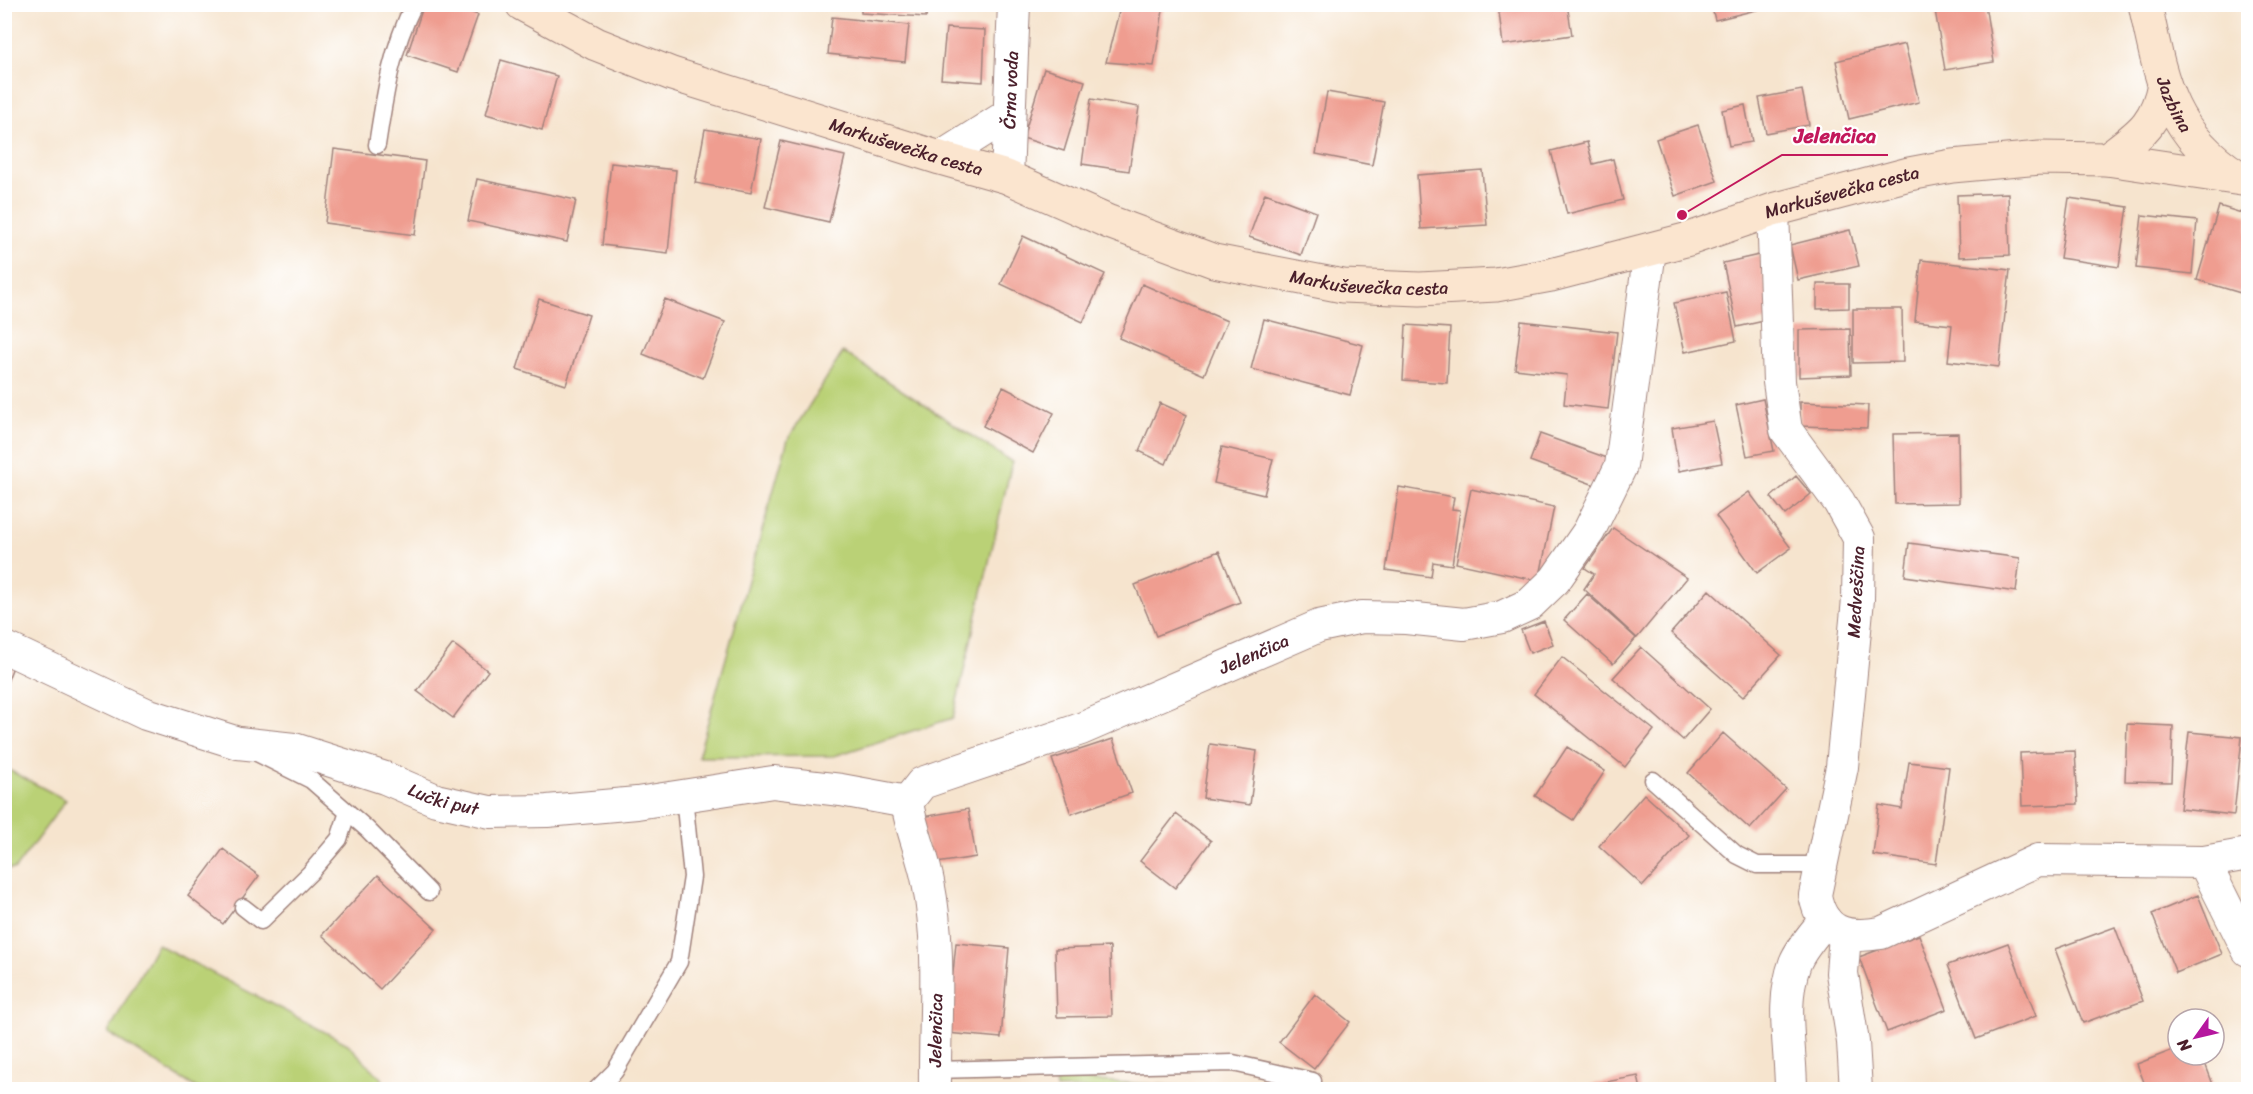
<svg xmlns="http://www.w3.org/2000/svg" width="2253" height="1094" font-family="Sriracha,sans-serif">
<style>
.green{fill:#bad176;stroke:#827850;stroke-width:1.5}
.building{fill:#ef9d90}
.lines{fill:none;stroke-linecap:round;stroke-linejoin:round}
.lane-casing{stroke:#a0827c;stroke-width:19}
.street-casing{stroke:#a0827c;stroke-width:34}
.secondary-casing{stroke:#a0827c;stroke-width:35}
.lane{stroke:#fff;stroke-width:16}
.street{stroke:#fff;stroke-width:32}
.secondary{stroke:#fbe5cf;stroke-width:33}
.labels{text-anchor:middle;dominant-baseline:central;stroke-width:4.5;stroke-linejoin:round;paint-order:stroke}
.street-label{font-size:18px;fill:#4a1f2b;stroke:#fff}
.leader{fill:none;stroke:#c2185b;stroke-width:2}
.callout-dot{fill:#c2185b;stroke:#fff;stroke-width:2}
.callout-label{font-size:20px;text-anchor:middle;font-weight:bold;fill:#c2185b;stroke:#fff;stroke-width:4.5;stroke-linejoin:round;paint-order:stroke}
</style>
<rect width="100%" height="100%" fill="#fff"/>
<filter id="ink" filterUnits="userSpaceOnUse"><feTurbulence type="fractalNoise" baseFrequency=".0167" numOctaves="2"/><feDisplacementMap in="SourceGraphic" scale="12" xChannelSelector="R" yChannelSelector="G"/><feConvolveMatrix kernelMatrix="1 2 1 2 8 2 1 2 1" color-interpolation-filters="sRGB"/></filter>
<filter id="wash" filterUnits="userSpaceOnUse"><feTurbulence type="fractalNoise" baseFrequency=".008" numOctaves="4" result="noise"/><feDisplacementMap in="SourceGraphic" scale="24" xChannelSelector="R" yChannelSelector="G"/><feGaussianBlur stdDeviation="1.35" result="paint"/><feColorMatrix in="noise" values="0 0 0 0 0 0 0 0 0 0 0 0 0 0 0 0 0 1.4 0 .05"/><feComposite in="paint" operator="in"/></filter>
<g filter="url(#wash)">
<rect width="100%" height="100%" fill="#f6e4ce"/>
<path class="green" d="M843,352L1012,462L953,718L834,756L698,757L788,439Z
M5,768L66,800L15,869H5Z
M157,944L348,1044L383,1080L370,1089H198L108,1033Z
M1055,1078L1186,1087V1089H1056Z"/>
<g id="blocks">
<path class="building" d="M424,4H449L478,15L458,72L407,55Z
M861,4H927L926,17L861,13Z
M1121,4H1164L1154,66L1106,62Z
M1498,4H1567L1572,35L1503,45Z
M1711,4H1777V5L1715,20Z
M1934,4H1985L1994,62L1945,70Z
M832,17L909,25L905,62L828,54Z
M946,28L985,30L983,82L941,79Z
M1905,44L1919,102L1849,119L1836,61Z
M501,60L557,76L542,130L486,114Z
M1044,69L1085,81L1064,151L1023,138Z
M1802,90L1809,125L1766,133L1759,98Z
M1327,92L1384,102L1372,165L1316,154Z
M1091,99L1139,107L1129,171L1082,164Z
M1745,105L1752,142L1729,146L1722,110Z
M1698,125L1717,181L1675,196L1656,139Z
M705,129L761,139L751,193L695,183Z
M781,141L845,156L829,222L765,207Z
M1587,142L1593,164L1613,159L1623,200L1567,214L1551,151Z
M334,149L425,161L415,235L325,223Z
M611,163L676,170L668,253L602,245Z
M1482,170L1487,225L1421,229L1417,175Z
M477,179L576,200L567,242L468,221Z
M1265,193L1316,212L1301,255L1249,237Z
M2008,193L2010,255L1959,257L1957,195Z
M2069,198L2128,207L2119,267L2060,258Z
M2219,206L2248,215V279L2244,294L2197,280Z
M2142,215L2197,221L2192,274L2136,268Z
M1850,230L1859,266L1798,280L1790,245Z
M1023,236L1105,274L1083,322L1001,284Z
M1759,255L1773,319L1737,327L1723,263Z
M1921,260L2010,270L1999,367L1948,361L1952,325L1915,321Z
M1142,284L1227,321L1204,375L1119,338Z
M1817,284H1849V308L1817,309Z
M1726,292L1736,341L1685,352L1674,303Z
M539,299L589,315L566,385L517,369Z
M665,299L725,322L703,378L643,354Z
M1853,309H1902L1903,362L1853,363Z
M1264,319L1363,345L1350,395L1251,369Z
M1521,321L1617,332L1608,409L1564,404L1567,375L1515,369Z
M1406,325L1450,328L1447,383L1403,380Z
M1850,329L1851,375L1799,377V330Z
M1003,387L1054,413L1033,453L983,426Z
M1763,399L1774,451L1747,456L1736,405Z
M1800,402L1868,405L1867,428L1800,426Z
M1160,403L1187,415L1166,464L1139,451Z
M1713,421L1722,463L1679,471L1672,428Z
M1958,433L1959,503L1895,504L1893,434Z
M1540,434L1610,459L1600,487L1530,461Z
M1222,447L1273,459L1264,495L1214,483Z
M1796,476L1811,494L1785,515L1771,497Z
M1399,487L1454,497L1452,509L1460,510L1452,565L1433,562L1431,577L1386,570Z
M1471,489L1554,507L1539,581L1456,563Z
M1749,492L1791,548L1757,573L1716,516Z
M1613,528L1687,578L1637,638L1584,589L1594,574L1585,568Z
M1909,543L2020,558L2016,592L1905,576Z
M1219,551L1240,602L1156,636L1135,585Z
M1709,590L1781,655L1743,697L1671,633Z
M1587,594L1636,638L1613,664L1564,620Z
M1544,621L1553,644L1530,653L1521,630Z
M453,644L488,671L453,718L417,691Z
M1641,647L1710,709L1683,740L1613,678Z
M1562,657L1654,730L1625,767L1534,694Z
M4,660L14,664L4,690Z
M2127,724L2173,726L2171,782L2125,781Z
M2189,732L2242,737L2234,815L2180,809Z
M1723,733L1786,789L1750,829L1688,773Z
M1113,739L1132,793L1071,814L1052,759Z
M1210,744L1257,751L1250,805L1203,798Z
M1567,747L1605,771L1573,820L1535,796Z
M2075,751L2078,804L2022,806L2020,753Z
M1909,762L1949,767L1936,864L1873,855L1879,805L1902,809Z
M1644,794L1689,835L1643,886L1599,846Z
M968,809L976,857L930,864L922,817Z
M1176,814L1211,841L1175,888L1140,861Z
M223,849L259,876L223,924L188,896Z
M378,875L436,929L380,989L322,935Z
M2198,895L2222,954L2176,973L2152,914Z
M2115,927L2143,1001L2083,1023L2055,949Z
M1919,935L1947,1009L1887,1032L1859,957Z
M956,943L1009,948L1001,1038L947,1033Z
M2008,943L2036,1016L1976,1039L1948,965Z
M1110,947L1112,1016L1057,1017L1055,949Z
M1315,994L1350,1022L1314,1069L1279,1042Z
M2178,1048V1055H2202L2215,1090H2147L2137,1064Z
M1638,1076L1641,1090H1573V1088Z"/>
</g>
</g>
<g filter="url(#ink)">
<use href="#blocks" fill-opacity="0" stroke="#a0827c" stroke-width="1.5"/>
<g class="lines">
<g class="lane-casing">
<path id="lane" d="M377,145C385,94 391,50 414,4
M257,753L311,780L367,829L429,892
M1653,780L1737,855L1757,865H1820
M243,907L261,921L310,873L339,839L348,812
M934,1070L1233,1063L1313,1081
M596,1090L615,1071L679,962L692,877L684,796"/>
</g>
<g class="street-casing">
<g id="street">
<path d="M940,158L1008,115"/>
<path id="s1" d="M1007,177L1014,4"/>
<path d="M1773,210L1779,382L1786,430L1839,502L1859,538L1858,599L1842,767L1815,895C1822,933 1846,939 1881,933L2038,860L2204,862L2248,854"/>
<path id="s2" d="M4,647L146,714L238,743L294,749L385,778L436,800L490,812L547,811L637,803L773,782L841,790L907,802"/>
<path d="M2204,862L2248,950"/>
<path d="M1845,935L1842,973L1853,1042L1856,1090"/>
<path id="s3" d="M935,1090C934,1020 942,951 928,882C923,855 911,830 907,802L922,783L1081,729L1319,626L1362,617L1406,618L1464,624L1502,617L1530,604L1555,580L1589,531L1621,466L1650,250"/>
<path d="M1791,1090C1791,1047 1780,1004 1795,963C1801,948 1815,933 1825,920"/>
</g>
</g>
<g class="secondary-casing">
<g id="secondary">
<path id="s4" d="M522,4L596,44L672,74L940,158L1007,177L1109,222L1214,261L1343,286L1420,289L1496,285L1551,275L1689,239L1773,210L1909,174L1952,166L2040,158L2107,159L2248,180"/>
<path id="s5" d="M2145,4C2161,79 2168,132 2237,176"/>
<path d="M2107,159C2138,135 2156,126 2164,84"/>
</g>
</g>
<use href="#lane" class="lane"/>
<use href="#street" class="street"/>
<use href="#secondary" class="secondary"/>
</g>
</g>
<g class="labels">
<g class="street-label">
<text stroke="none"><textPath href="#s1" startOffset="87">Črna voda</textPath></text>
<text stroke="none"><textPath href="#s5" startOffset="105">Jazbina</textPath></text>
<text stroke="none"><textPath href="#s4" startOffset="411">Markuševečka cesta</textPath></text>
<text stroke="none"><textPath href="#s4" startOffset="1383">Markuševečka cesta</textPath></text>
<text stroke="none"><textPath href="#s4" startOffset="897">Markuševečka cesta</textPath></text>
<text transform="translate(1856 592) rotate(-87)">Medveščina</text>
<text stroke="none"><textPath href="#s3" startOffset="672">Jelenčica</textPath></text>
<text stroke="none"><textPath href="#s2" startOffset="468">Lučki put</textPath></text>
<text stroke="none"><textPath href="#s3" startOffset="60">Jelenčica</textPath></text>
</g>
</g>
<path class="leader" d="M1682 215L1782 155H1888"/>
<circle class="callout-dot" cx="1682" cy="215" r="6"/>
<g class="callout-label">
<text x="1835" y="143">Jelenčica</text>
</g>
<rect width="2253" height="1094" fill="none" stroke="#fff" stroke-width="24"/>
<g transform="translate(2196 1037) rotate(236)"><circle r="28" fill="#ffffff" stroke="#b7a5aa" stroke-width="1.5"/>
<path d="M0-4.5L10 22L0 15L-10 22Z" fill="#b5179e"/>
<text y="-9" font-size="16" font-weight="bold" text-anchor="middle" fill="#4a1f2b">N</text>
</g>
</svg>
